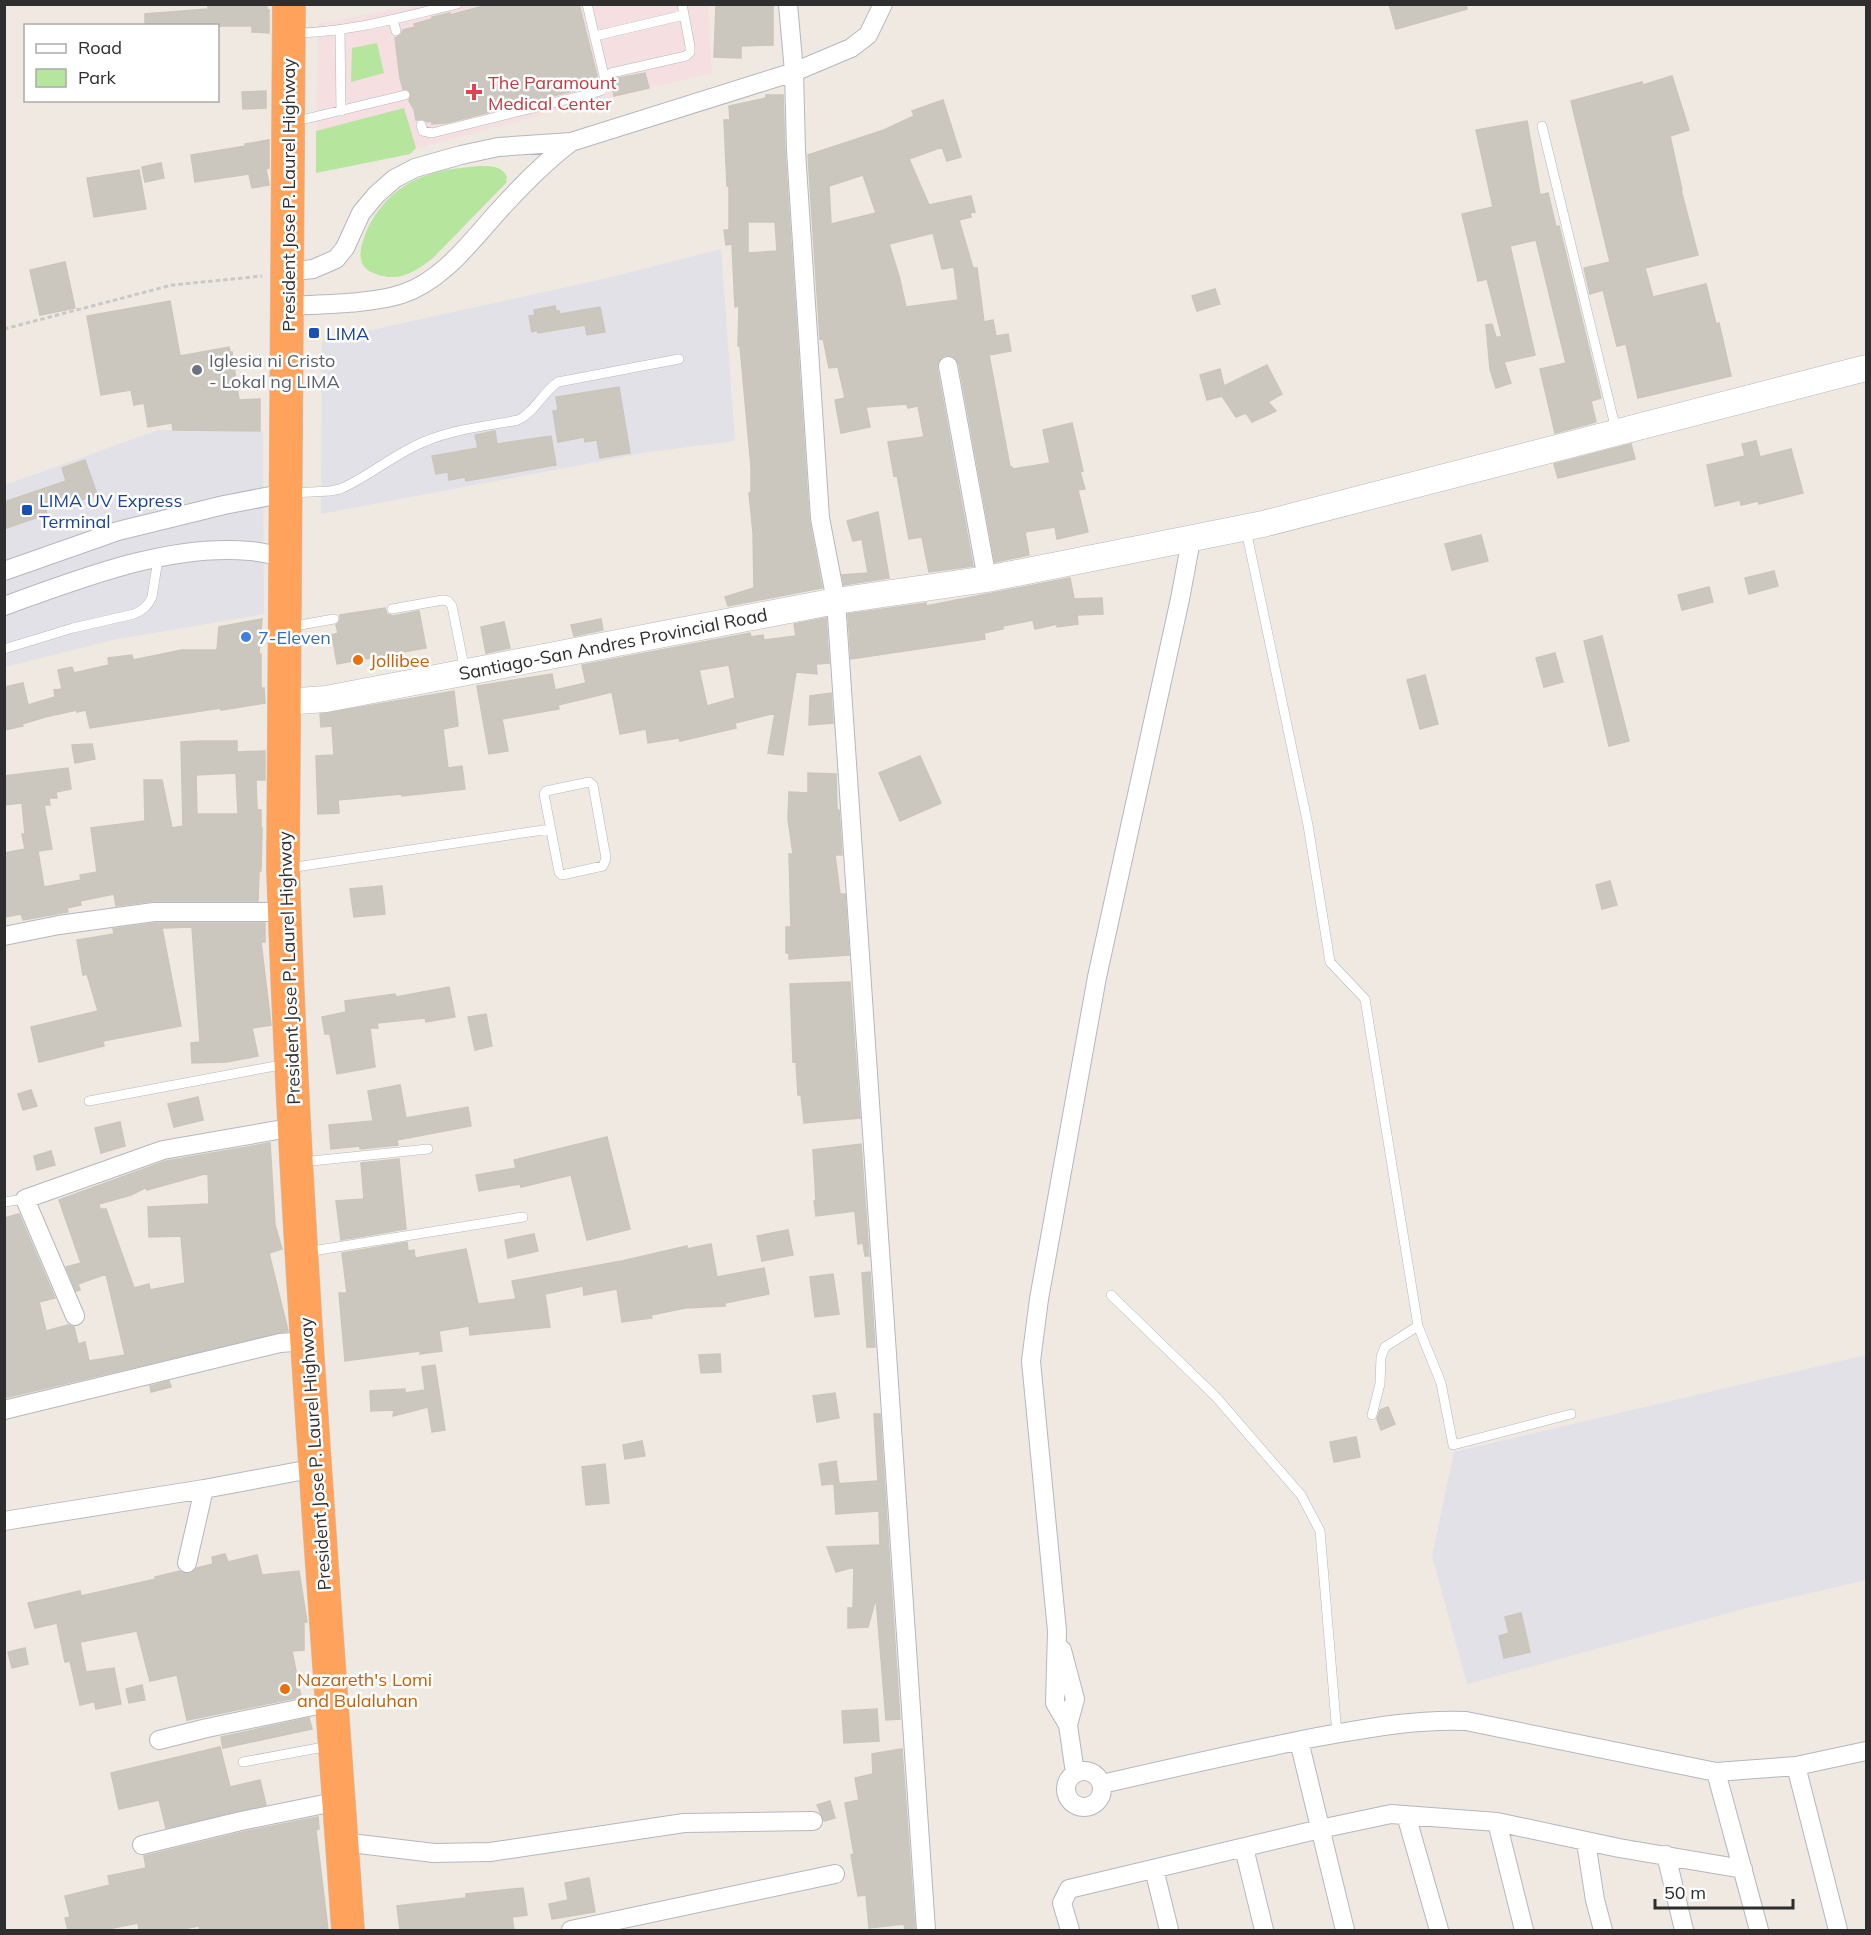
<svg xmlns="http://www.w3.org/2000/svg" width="1871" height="1935" font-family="Mulish,sans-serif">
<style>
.industrial{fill:#e3e1e8}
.medical{fill:#f5dfe0}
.green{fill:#b6e59e}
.building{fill:#cbc7bf;stroke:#cbc5ba;stroke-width:1.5;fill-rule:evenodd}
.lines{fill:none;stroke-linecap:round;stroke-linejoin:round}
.lane-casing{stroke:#b4b7c1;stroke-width:10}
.street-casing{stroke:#b4b7c1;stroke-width:20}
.secondary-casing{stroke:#b4b7c1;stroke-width:27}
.highway-casing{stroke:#c9c9c9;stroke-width:34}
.path{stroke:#c9c9c9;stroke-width:3;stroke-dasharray:4.5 3;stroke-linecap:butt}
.lane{stroke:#fff;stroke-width:9}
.street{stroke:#fff;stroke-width:18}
.secondary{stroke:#fff;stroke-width:26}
.highway{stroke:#ffa35c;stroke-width:33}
.health-dot{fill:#e0444e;stroke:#fff;stroke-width:2}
.transit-dot{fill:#1a4fb4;stroke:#fff;stroke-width:2}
.worship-dot{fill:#6b7280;stroke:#fff;stroke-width:2}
.shop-dot{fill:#3f7fe0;stroke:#fff;stroke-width:2}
.food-dot{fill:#e8710a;stroke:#fff;stroke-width:2}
.labels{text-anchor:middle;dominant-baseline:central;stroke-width:5;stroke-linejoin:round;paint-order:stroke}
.health-label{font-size:18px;fill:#be3a42;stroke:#fff;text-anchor:start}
.street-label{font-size:18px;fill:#2e2e2e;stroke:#fff}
.transit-label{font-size:18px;fill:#164399;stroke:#fff;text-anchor:start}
.worship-label{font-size:18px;fill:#5b616d;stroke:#fff;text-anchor:start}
.shop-label{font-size:18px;fill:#366cbe;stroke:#fff;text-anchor:start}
.food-label{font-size:18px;fill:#c56008;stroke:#fff;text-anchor:start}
</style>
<rect width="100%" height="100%" fill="#efe9e1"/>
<path class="industrial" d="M721,249L735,441L649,452L321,514L322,341L616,276Z
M158,430L263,432L264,614L113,640L5,667V485Z
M1866,1355V1580L1751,1607L1467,1684L1432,1556L1454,1452Z"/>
<path class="medical" d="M415,5H708L712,73L614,96L414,149L410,154L316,173L318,24Z"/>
<path class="green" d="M377,43L384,73L351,82L352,48Z
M404,108L416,148L410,154L316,173V131Z
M478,166C489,166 502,165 507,177L506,183L434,257C417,271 399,283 376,274C369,272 362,267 361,259C359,250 363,241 366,232C378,205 399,184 428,175C444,169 461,168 478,166Z"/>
<path class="building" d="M208,4H267V10H269V33L252,32V26H145V14L208,9Z
M491,4H579L598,80L597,85L446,123L432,124V121L427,122L423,119L416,120L414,109L409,101L411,93L407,89H403L400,78L395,38L401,35L403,30L415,27L414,24L432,19V17L450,13V15Z
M716,4H773V45L741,46V58L714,57Z
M1389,4H1466L1467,9L1396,29Z
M645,73L649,88L614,96L612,83L614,79Z
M1672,76L1689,130L1670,136L1682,190H1681L1698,255L1645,268L1653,297L1706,284L1716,324L1719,323L1731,376L1638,398L1626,344L1617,346L1603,290L1590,294L1584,268L1610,262L1571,101L1642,82L1643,85Z
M266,91V108L243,109L242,92Z
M766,95H783L785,152L809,519L822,588L728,606L725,597L754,588L753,532L749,493L751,492V467L740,346H738L739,306L735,307L732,244L726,245L724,230H729V186H727L724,120H730L729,106L766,98ZM748,222H775L777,251L748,253Z
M943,100L961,157L947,161L942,147L909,159L929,205L971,196L975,212L970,213L971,217L959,220L973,268H977L984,322L993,320L996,336L1008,334L1011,351L989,355L1010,467H1012L1013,469L1050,463L1043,430L1072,423L1083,471L1080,472L1085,489L1078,490L1088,532L1057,539L1055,527L1025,532L1029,555L995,562L959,364L952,356L945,355L938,362L937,368L973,566L929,572L922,537L909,539L897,475L894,476L888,442L924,437L918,406L908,408L907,404L866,407L870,427L841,433L835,400L845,398L838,367L829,368L823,338L820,339L808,155L884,130L914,116L912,111ZM863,175L876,213L831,224L829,186ZM933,233L942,269L954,267L958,300L906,307L899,276L889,244Z
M1527,121L1540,195L1548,193L1556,227L1559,226L1601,398L1591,401L1596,422L1555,433L1540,369L1566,363L1536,240L1510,246L1535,355L1504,362L1511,383L1496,388L1490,369L1486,325L1492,324L1496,337H1502L1487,279L1478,281L1462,214L1493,207L1476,130Z
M269,140V168L266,169L269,185L252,188L249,174L195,182L191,155L246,146L245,144Z
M161,163L164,178L145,182L142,167Z
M139,170L146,209L94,217L87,178Z
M65,262L75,308L40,315L30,270Z
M1215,289L1220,304L1197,311L1192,296Z
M170,301L180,356L229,347L230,352H232L239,400L260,399V431L173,430L172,423L148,427L144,403L134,405L131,390L101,395L87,316Z
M555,306L556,311H559L560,314L600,307L605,332L587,335L585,325L538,333L537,330L532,332L529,316L535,315L534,310Z
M1267,365L1282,394L1268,402L1276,411L1252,422L1246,413L1236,417L1222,396L1207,400L1200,375L1220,369L1224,386Z
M619,387L630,453L600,458L597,440L585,442L584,437L558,442L553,411L558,410L556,397Z
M495,431L497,444L551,436L556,465L466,481L465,477L449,480L448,472L436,474L432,456L478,448L475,435Z
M1756,441L1760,457L1791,449L1803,493L1759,504L1758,501L1741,505L1740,500L1715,506L1707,465L1745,456L1742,444Z
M1631,444L1635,459L1558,478L1554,464Z
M85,460L97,494L76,502L74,497L45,507L47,514L4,529V502L66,481L62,468Z
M878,512L889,578L844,585L842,575L868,573L862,539L853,541L847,521Z
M1481,535L1488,561L1452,570L1445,544Z
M1774,571L1778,586L1749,594L1745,578Z
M1070,578L1074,599L1102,598L1103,614L1077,615L1078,624L1057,627V624L1035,629L1033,620L1003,626V629L984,633L985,639L851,659L848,614L926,603V606Z
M1709,587L1713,602L1682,610L1678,595Z
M385,608L387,614L393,616L419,611L426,648L337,664L332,635L338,633L336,625L340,621V615Z
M826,618L829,663L816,664L817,674L796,672L783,755L768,753L775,713L735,723L736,728L706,735L680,741L679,738L648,743L646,729L620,734L612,692L558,705L559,709L502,719L508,751L489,754L477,686L552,674L555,690L586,683L582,665L750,633L751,637L763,635L764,640L796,636L794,624ZM729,665L735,698L707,706L699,670Z
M262,619L259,654H261V688H264L265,703L221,710V708L90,728L86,710L77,712V710L45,717L22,724L23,726L4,730V687L23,683L28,705L55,697L54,690L62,689L58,670L72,667L74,673L109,665L108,658L132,655L133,660L182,650H217L219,627Z
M601,619L603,630L574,636L571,625Z
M504,622L510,648L486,653L481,627Z
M1602,636L1629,741L1609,746L1584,641Z
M1555,653L1563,682L1544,687L1536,658Z
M1425,675L1438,724L1420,729L1407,680Z
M454,691L458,726L443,729L448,768L462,766L465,789L402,796V794L338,800L339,813L318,814L316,756L334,755L332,726L321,727L320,714Z
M831,693L833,723L809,725L810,696Z
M198,741H237V752L265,751V780H256L257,810H261V828H262L261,871H259L258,901H154L116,906L114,894L80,901L81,905L67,908L68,912L23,920L21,914L4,917V853L25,849L22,834H25L22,803L4,805V776L68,768L71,789L56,792L57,798H49L50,805H44L52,849L38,851L44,887L81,880L80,875L97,872L91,828L145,821L144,780H162L172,828L183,826L181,742ZM236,773L238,814H197L196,775Z
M92,744L95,759L75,763L72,745Z
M920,756L941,803L900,821L879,773Z
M808,773L836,774L837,810H839L842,855H835L840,894H845L849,955L789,959V953H786V927H791L789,854H793L788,819L789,792L808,793Z
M1610,881L1617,905L1602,909L1596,885Z
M382,886L385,914L354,917L350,889Z
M155,923H265V942H261L271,1025L252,1028L258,1056L226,1062L192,1063L191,1043L200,1042L192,927L162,928L181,1026L103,1041L104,1046L39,1062L31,1027L98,1011L87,974L83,975L77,940L114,934L113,929Z
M850,982L860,1118L804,1123L801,1095H798L796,1061L793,1062L790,984Z
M449,987L455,1017L426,1022L425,1018L377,1023L378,1028H370L375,1067L337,1074L330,1034H325L322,1017L346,1012L345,1001L395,994L396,997Z
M486,1014L492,1046L475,1050L468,1017Z
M400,1085L406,1118L468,1107L471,1126L397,1140L398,1145L360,1149V1146L331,1149L329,1125L373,1121L368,1091Z
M31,1090L37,1106L23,1110L18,1094Z
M198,1097L203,1120L174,1127L168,1104Z
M120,1122L125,1146L101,1153L95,1128Z
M607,1137L630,1229L587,1240L571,1175L521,1187L520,1184L479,1191L476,1175L516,1168L514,1160Z
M270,1143L275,1225L282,1249L269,1253L288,1331L4,1398V1218L19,1214L55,1298L39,1302L46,1331L68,1325L74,1327L78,1344L85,1342L89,1361L125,1355L106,1274L78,1284L80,1290L76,1291L66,1267L81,1263L59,1200L166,1161ZM208,1173L209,1204L148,1207L149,1237L181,1236L185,1283L150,1290L149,1284L134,1288L106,1209H100L99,1204L131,1195L147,1187V1190Z
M861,1144L869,1256H865L863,1243L858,1244L855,1211L816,1216L814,1201H816L813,1150Z
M51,1151L55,1165L37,1170L34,1156Z
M399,1159L406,1229L341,1240L336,1201L364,1199L361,1163Z
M788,1230L793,1255L762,1261L757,1236Z
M534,1234L538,1251L508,1258L505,1240Z
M407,1242L408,1251L414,1250L415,1258L466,1249L478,1304L516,1299L512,1281L622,1261L687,1246V1249L711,1244L717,1277L764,1268L769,1294L725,1303V1306L685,1308L651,1315L652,1318L622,1322L617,1289L584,1295L583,1286L545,1294L550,1327L470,1335L469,1326L439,1331L442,1351L420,1354V1351L345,1361L339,1293H347L342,1253Z
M870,1272L875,1347H867L862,1273Z
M833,1274L839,1314L815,1317L810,1277Z
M720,1354L721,1372L701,1373L699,1355Z
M435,1365L445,1430L432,1432L428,1407L393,1416L394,1410L371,1411L370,1391L405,1389V1393L425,1390L422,1367Z
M169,1381L171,1387L151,1392L150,1386Z
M835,1393L839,1418L817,1422L813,1396Z
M1388,1407L1395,1424L1381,1430L1377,1419L1380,1410Z
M874,1414H880L900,1719L886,1720L876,1598L868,1627L848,1628V1608H853L854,1567L836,1572L827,1547L880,1545L879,1511L836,1514L834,1484L878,1481Z
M1356,1437L1360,1457L1334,1462L1330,1442Z
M642,1441L645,1456L625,1459L623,1445Z
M836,1461L839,1483L822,1485L819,1464Z
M605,1464L609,1503L586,1505L582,1467Z
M225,1554L228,1562L257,1555L262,1575L299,1571L307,1622H304V1650L292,1651L301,1697L187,1720L177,1675L150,1681L137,1631L80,1642L86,1672L114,1668L121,1704L96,1709L93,1694H91L93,1702L80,1705L70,1661L65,1662L57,1623L35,1628L28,1603L80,1591L81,1596L156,1579L155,1577L180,1571L190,1574L197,1568L213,1564L212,1557Z
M1521,1613L1530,1652L1504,1658L1499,1636L1509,1633L1505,1617Z
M25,1648L28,1664L12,1668L8,1652Z
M142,1685L145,1700L129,1703L126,1689Z
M877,1709L879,1741L844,1743L842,1711Z
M309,1718L312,1729L223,1748L221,1737Z
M220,1747L230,1787L260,1780L266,1805L166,1828L159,1800L119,1809L111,1773Z
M902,1749L915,1930H905L904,1924L869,1928L866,1895L858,1896L851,1855L854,1854L845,1803L859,1800L855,1778L873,1774L872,1754Z
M830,1801L835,1818L824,1821L817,1805Z
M318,1817L319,1829L316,1830L328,1930H200L199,1926L177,1930H139L138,1923L103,1930H68L65,1918L70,1917L65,1896L110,1885L108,1876L146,1868L144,1856L243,1832Z
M589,1878L595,1912L552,1919L549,1904L568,1900L565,1883Z
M523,1888L527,1915L512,1917L514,1930H400L397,1906L466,1898V1894Z"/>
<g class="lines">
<g class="lane-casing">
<path id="lane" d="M587,4L605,80
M393,19L396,31
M340,30L341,111
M294,33C349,33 404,16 457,4
M595,36L684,15
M293,122L405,95
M421,125L423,131L432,133L597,92L602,90L606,78L611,73L686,56L690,52V46L682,4
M1542,126L1616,430
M292,493L330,491L340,489C370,476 395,453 426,441C455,429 487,426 518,420C535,412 541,394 558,382L679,359
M1246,530L1308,825L1330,962L1365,999L1418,1326L1441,1383L1453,1445L1571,1414
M392,609L443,600L448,601L452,606L465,671
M289,627L334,619
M4,649L73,628L134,614C143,610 148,606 152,597L158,559
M589,782L593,785L606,858L603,866L562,875L559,872L544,794L546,791Z
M289,868L550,829
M89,1101L286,1064
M302,1162L428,1149
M4,1202L25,1199
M306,1252L523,1217
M1111,1295L1216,1397L1301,1495L1320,1531L1337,1734
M1372,1415L1380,1384L1381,1357L1385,1347L1418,1326
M243,1762L329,1746"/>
</g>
<g class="street-casing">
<path id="street" d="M788,4L794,72L796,151L820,518L836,601L926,1930
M288,272L313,269L336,259L345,248L361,213L376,195L394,179L415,168L461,155L498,147L571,142L794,72L851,48L868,35L883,4
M288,306C320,304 372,304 402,294C445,280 474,237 504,205C525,182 546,161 571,142
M948,366L987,579
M4,571L118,531L224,505L286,493
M4,606C79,579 169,543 250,551C262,552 274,555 286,558
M4,936L59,925L154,912H285
M75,1316L25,1199L163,1150L295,1127
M4,1410L280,1343L307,1341
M4,1521L204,1489L316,1468
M187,1563L204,1489
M1062,1650L1075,1699L1068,1725
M159,1740L207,1728L332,1702
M1299,1741L1345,1930
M1796,1766L1838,1930
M1066 1789a18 18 0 1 1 36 0a18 18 0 1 1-36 0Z
M1716,1772L1759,1930
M1075,1773L1068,1725L1055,1703L1057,1631L1031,1361L1039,1299L1097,977L1180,599L1191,540
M1102,1784C1172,1768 1242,1752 1312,1738C1363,1729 1413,1719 1466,1721L1716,1772L1796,1766L1866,1751
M1406,1815L1439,1930
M1497,1822L1524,1930
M342,1842L434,1853L490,1852L684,1823L813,1821
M1586,1842L1595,1900L1603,1930
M142,1845L241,1821L339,1801
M1244,1848L1264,1930
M1666,1855L1684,1930
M1154,1869L1169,1930
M571,1930L835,1874
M1070,1930L1062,1903L1069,1889L1320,1829L1391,1814L1497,1822L1619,1848L1743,1869"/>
</g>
<g class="secondary-casing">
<path id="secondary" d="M284,702L326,699L836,601L987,579L1263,524L1866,368"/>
</g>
<g class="highway-casing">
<path id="highway" d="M289,4L283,869C295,1223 323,1577 348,1930"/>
</g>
<path class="path" d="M4,329L172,285L262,276"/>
<use href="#lane" class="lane"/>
<use href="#street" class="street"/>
<use href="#secondary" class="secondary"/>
<use href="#highway" class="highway"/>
</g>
<path class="health-dot" d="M471 83h6v6h6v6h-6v6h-6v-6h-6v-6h6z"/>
<g class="transit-dot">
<rect x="308" y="327" width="12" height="12" rx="3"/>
<rect x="21" y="504" width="12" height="12" rx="3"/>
</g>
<circle class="worship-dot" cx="197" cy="370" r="6"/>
<circle class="shop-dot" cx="246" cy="637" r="6"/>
<g class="food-dot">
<circle cx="358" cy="660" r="6"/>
<circle cx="285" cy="1689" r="6"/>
</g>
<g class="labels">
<g class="health-label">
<text x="488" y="82">The Paramount<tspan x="488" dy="21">Medical Center</tspan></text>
</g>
<g class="street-label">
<text transform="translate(288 195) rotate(-90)">President Jose P. Laurel Highway</text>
<text transform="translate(613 644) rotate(-11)">Santiago-San Andres Provincial Road</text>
<text transform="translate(289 968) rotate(-92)">President Jose P. Laurel Highway</text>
<text transform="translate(315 1454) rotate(-94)">President Jose P. Laurel Highway</text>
</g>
<g class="transit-label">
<text x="326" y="333">LIMA</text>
<text x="39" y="500">LIMA UV Express<tspan x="39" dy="21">Terminal</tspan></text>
</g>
<g class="worship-label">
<text x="209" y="360">Iglesia ni Cristo<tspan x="209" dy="21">- Lokal ng LIMA</tspan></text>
</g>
<g class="shop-label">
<text x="258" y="637">7-Eleven</text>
</g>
<g class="food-label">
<text x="370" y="660">Jollibee</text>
<text x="297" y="1679">Nazareth's Lomi<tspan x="297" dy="21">and Bulaluhan</tspan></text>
</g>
</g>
<rect width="1871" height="1935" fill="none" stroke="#2e2e2e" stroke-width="12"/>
<rect x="24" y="24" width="195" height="78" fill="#ffffff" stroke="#ababab" stroke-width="1.5"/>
<rect x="36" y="44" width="30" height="9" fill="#ffffff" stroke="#ababab" stroke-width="1.5"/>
<text x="78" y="54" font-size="18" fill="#2e2e2e">Road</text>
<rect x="36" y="69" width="30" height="18" fill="#b6e59e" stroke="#ababab" stroke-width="1.5"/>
<text x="78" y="84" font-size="18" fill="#2e2e2e">Park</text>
<path d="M1655 1899v9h138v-9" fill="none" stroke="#2e2e2e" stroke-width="3"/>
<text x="1664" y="1899" font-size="18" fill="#2e2e2e" stroke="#ffffff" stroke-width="4.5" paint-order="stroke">50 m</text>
</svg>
